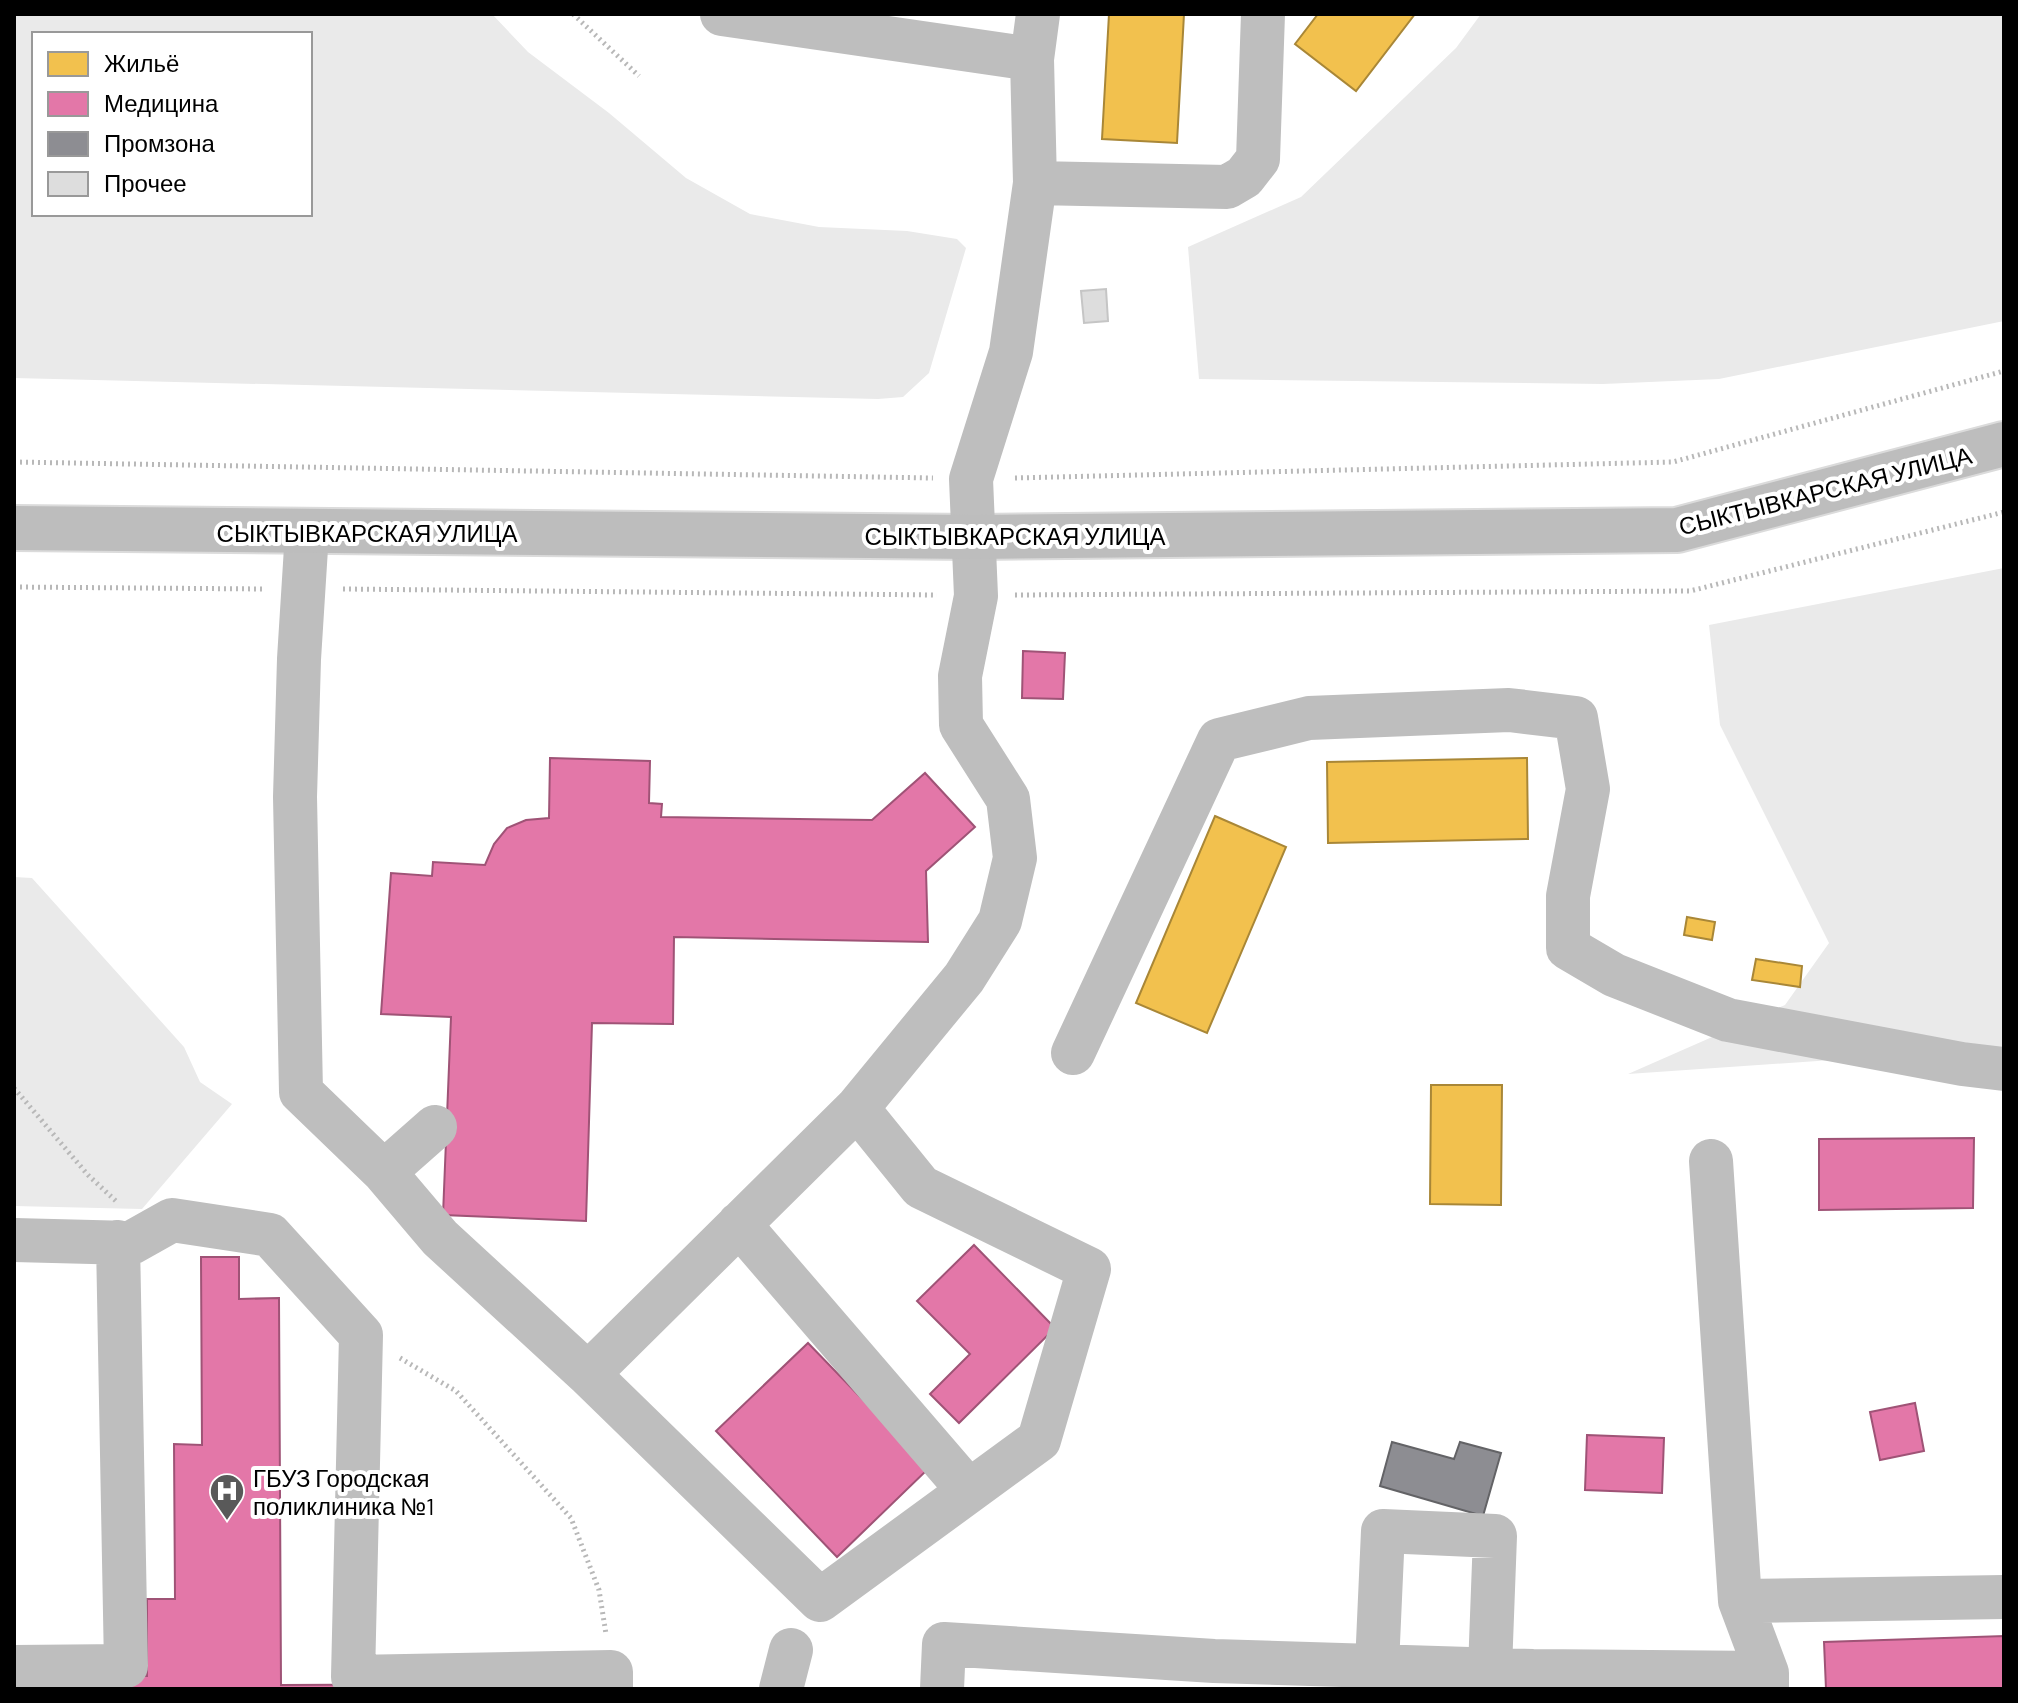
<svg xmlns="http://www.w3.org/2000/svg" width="2018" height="1703" font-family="Barlow,sans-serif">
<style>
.green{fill:#eaeaea;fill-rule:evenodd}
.homes{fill:#f2c14e;stroke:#a98737;stroke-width:2}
.health{fill:#e377a8;stroke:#9f5376;stroke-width:2}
.industry{fill:#8d8d92;stroke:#636366;stroke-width:2}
.building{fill:#ddd;stroke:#c5c5c5;stroke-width:2}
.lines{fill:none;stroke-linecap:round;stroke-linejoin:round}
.major-casing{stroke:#dbdbdb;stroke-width:48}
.path{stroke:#b8b8b8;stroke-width:5;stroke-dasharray:2 4;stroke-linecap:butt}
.minor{stroke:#bebebe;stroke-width:44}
.major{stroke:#bdbdbd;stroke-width:44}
.labels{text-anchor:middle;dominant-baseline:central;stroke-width:8;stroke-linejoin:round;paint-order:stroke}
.street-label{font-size:24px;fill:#000;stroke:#fff}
.poi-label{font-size:24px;fill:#000;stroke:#fff;text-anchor:start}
</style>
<rect width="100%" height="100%" fill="#fff"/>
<path class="green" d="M14,14H492L528,52L609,113L686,178L750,214L819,227L907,231L957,239L966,248L929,373L903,397L878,399L14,378ZM34,34H310V214H34Z
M1481,14H2004V321L1719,379L1603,384L1199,379L1188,247L1301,197L1456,48Z
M2004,568V1048L1628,1074L1785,1005L1829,943L1720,725L1709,625Z
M14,877L32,878L184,1047L200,1082L232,1104L142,1209L14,1206Z"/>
<path class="homes" d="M1109,14H1184L1177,143L1102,139Z
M1318,14H1415L1356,91L1295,44Z
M1527,758L1528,839L1328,843L1327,762Z
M1215,816L1286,847L1207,1033L1136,1003Z
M1687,917L1715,922L1712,940L1684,935Z
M1756,959L1802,966L1800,987L1752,980Z
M1431,1085H1502L1501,1205L1430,1204Z"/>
<path class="health" d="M1023,651L1065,653L1063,699L1022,698Z
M550,758L650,761L649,803L662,804L661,817L872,820L925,773L975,827L926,871L928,942L674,937L673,1024L592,1023L586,1221L443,1215L451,1017L381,1014L391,873L432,876L433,862L485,865L494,844L507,828L526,820L549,818Z
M1974,1138L1973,1208L1819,1210V1139Z
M974,1245L1055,1328L959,1423L930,1394L970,1354L917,1301Z
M201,1257H239V1299L279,1298L281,1685L528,1684V1689H14V1676H147V1599H175L174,1444L202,1445Z
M808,1343L929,1468L837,1557L716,1431Z
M1915,1403L1924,1451L1880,1460L1870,1412Z
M1587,1435L1664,1438L1662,1493L1585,1490Z
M2004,1636V1689H1826L1824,1642Z"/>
<path class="industry" d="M1392,1442L1454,1459L1460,1442L1501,1453L1483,1516L1380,1486Z"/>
<path class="building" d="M1106,289L1108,321L1084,323L1081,291Z"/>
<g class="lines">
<g class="major-casing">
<path id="major" d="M14,528L975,537L1677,530L2004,444"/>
</g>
<path class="path" d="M573,14L639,76
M14,462L933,478
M1015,478L1673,462L2004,371
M14,587L265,589
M343,589L937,595
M1015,595L1690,591L2004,512
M14,1088L88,1175L118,1203
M400,1358L456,1391L571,1518L599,1590L606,1634"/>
<path class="minor" d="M722,14L1032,59
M1035,183L1227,187L1244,177L1258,159L1263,14
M307,532L299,659L295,797L301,1092L384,1172L440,1238L588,1374L820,1600L1039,1440L1089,1269L921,1187L857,1108
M1073,1053L1219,740L1309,718L1509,710L1576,718L1588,789L1568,896V948L1614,975L1728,1020L1962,1064L2004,1069
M1711,1161L1740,1601L1767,1673V1689
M384,1172L435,1127
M739,1224L969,1491
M14,1240L131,1243L172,1220L270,1235L361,1335L353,1677L611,1672V1689
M588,1374L857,1108L964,978L1000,921L1015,858L1008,799L961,725L960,676L976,596L971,479L1011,352L1035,183L1032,59L1038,14
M1740,1601L2004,1597
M1377,1665L1383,1531L1495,1536L1490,1669
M14,1667L126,1666L118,1242
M781,1689L791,1650
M942,1689L944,1644L1214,1661L1533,1671L1767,1673"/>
<use href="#major" class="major"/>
</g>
<defs>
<g id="hospital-pin" transform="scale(1.8)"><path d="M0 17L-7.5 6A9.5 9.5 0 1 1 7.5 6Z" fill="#595959" stroke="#fff"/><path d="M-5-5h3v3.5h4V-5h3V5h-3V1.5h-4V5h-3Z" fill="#fff"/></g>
</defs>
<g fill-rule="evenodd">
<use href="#hospital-pin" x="227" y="1491"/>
</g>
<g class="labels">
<g class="street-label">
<text transform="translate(1825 490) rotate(-14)">СЫКТЫВКАРСКАЯ УЛИЦА</text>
<text x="367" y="532">СЫКТЫВКАРСКАЯ УЛИЦА</text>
<text x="1015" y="535">СЫКТЫВКАРСКАЯ УЛИЦА</text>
</g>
<g class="poi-label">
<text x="253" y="1477">ГБУЗ Городская<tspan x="253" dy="28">поликлиника №1</tspan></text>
</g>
</g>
<rect width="2018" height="1703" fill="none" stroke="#000000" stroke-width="32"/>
<rect x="32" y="32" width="280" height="184" fill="#ffffff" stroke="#999999" stroke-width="2"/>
<rect x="48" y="52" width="40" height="24" fill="#f2c14e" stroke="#999999" stroke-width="2"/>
<text x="104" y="72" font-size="24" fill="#000000">Жильё</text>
<rect x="48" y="92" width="40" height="24" fill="#e377a8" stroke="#999999" stroke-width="2"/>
<text x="104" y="112" font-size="24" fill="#000000">Медицина</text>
<rect x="48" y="132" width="40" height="24" fill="#8d8d92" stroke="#999999" stroke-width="2"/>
<text x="104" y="152" font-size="24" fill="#000000">Промзона</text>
<rect x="48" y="172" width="40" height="24" fill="#dddddd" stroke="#999999" stroke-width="2"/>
<text x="104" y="192" font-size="24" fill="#000000">Прочее</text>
</svg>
